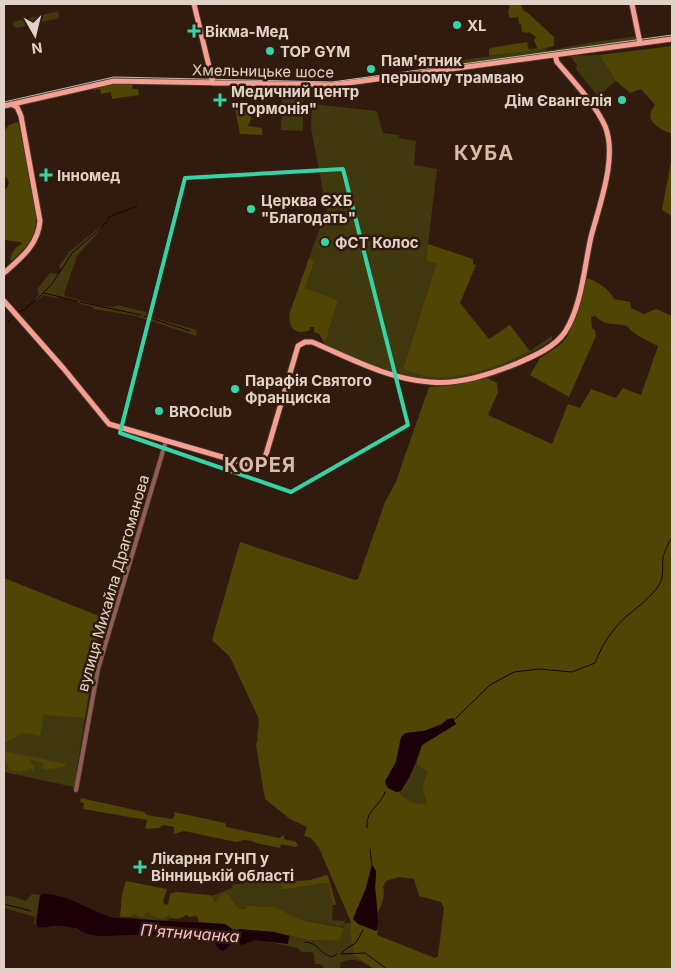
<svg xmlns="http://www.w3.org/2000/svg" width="676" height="973" font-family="Inter,sans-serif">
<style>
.green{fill:#41390e}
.forest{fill:#4f4505;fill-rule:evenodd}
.water{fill:#1c0008}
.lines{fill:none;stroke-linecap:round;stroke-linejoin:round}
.stream{stroke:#1c0008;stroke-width:1}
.minor-casing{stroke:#4c382c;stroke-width:5.5}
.major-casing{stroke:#4c382c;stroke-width:7}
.minor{stroke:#915c55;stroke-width:4}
.major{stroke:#f59e92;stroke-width:5}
.tram{stroke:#c7b7ae;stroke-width:1}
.marked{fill:none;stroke:#35d4a7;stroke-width:4;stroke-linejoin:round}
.poi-dot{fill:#35d4a7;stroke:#301b0e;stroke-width:2}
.labels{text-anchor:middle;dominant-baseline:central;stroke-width:5;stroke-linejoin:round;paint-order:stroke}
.poi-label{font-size:15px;font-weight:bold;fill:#e1d2c9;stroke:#301b0e;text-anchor:start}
.street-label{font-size:15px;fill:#e1d2c9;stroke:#301b0e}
.water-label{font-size:16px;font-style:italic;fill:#fdbdca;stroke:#301b0e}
.district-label{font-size:20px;font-weight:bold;letter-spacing:1px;fill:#d7baaa;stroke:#301b0e}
</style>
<rect width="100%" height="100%" fill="#301b0e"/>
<path class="green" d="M58,11L59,18L17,28L14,27L13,22Z
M637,36L638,41L457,65L456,61L528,51V49L537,48L538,50L546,49L547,51L588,43Z
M599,55L616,81L592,101L580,86L590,97L596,94L576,69L577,65L570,56Z
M282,95H303V131L281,130Z
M312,104L377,111L383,133L399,135V138L416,141L414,165L437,169L426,261L436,264L403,369L503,362L530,351L552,336V340C518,363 472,382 430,379C408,378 387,371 367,363C353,358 337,353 325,344L338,300L305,288L315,261L309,258L324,217L327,216L347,223L345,211L327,212L311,128Z
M100,227L101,229L77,256L64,294L65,296L96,305L114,307L118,305L146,312L147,316L197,330L196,336L136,316L94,309L91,306L80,304L79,302L59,297L56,298L43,295L37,301L35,299L39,294L37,289L50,273L58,274L61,270L59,266L69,252Z
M4,578L101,617L98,631H96L97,642L74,787L4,772Z
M416,764L427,772L422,789L427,803C415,808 409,801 400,794C402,784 411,774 416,764Z
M247,878L258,880L259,878L280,882L282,890L328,883L333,905L332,920L345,921L343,927L301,920L273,906L263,907L248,905L245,909L238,908L227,893L213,902L211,896L232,888L233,884H244Z
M32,894L40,895L37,924H34L35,917L4,908V896H11L26,901Z
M188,898C194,898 201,898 203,905L199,907C191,904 186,903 178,907L176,912L170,915L169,920L163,922L130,917L136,912L170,910L172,906Z
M345,923H351L350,930L374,969C362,961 354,956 340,963V969H326L320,964H315L314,954L312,952H301L298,948L269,942L290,939L289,936L308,940L339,941Z"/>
<path class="forest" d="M510,4H520L524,11L528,13L554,37V46L538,50L534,40L536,37L529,32L528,33L522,32L521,24H519L518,17L510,18L508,13Z
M527,42L529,51L489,56V50L490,48Z
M672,46V134C660,129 642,121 655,105L641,89L630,93L616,81L599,55Z
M113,83H133L132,89H138L139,95L112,99L111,92L101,94L100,89L93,90V88Z
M234,103L252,104L251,119L248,126L262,128V135L240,134Z
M18,122C23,146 42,214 34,234C29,245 20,253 12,261L10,260C12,252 14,248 22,244L21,242L4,240V190L7,188L9,183L7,178L4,176V131L9,125Z
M672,156V216L662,210Z
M428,244L473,259V264L476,265L460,303L489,339L510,325L530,351C498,365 462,382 425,376C418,375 410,371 403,369L436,264L426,261Z
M309,258L315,261L305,288L338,300L325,344L319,334L314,332V327H310V330C295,336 287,327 290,312Z
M585,277C597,282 608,287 614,299L630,302L631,308L644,314L656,309L672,316V969H374L354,955L350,930L351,922L319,848L311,838L304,836L307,827L290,819L265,799L256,745L258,738L257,737L259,724L258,717L230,657L212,640L240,542L355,580L358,579L385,502L396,482L403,461L429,387L456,385L487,378L497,383L498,392L488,415L552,444L568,404L580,408L591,389L616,398L623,388L641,395L658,346C650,342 641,338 634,333C631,331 630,329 628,327C617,320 610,330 595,316L591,317L592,328L595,330L596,336L569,397L530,375L540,358L560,345L567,337L577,312ZM448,719L456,724L422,745L416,764L427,772L422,789L427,803C415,806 411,802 400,794L401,791L398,792L388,788L385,784L396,762L401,737L406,733L424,731L441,724ZM372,865L376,871L375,887L378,913C381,905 386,896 383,887L386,881L399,877L414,879L419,896L441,902L444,908L438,956L435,958L377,935L378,930L376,931L353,919L366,888L371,867Z
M4,578L101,617L98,631H96L97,642L85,718L44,715L40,736L23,733L7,742L4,741Z
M4,751L66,764V766L44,770L41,768L44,764L30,759L29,762L35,766L33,771L29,768L28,771L23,770L22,772L9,770L4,757Z
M81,798L144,812L147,815L172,819L175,815L174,812L225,823L226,827L279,838L284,835V839L296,842L298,846L295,847L281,844L280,848L256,843L252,841L244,840L236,842L184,831L174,834V827L163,825L159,828L145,829L147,820L83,809L84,803L80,802Z
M326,875L328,876L336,904L335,905H333L328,883L282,890L280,882L310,880Z
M126,881L167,889L163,902L166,905L168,904L170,894L176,892L210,895L213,897L214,902L223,894L227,893L238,908L245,909L248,905L263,907L273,906L301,920L344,928L339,941L308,940L274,932L232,929L225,924L199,922L197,916L190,917L186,915C181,919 177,919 170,918L169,915L163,919L152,916L150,912H146L143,916H138L136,913L130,917H120L122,893Z"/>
<path class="water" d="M453,718L456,724L422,745L410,776L401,791L396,792L388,788L385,781L396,762L401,737L406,733L424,731L441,725L448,719Z
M372,865L376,871L375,887L378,923L376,931L358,924L353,919L366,888Z
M43,894C69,894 90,912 115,918L225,924L232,929L233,942L226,949L222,951L206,936L200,937L196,940C176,938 155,936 134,935C117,934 91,941 77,928C71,928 66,926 60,926C52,925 46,929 38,927L36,922L40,896Z
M239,929L274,932L289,936L288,944L255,940L242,945C236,943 235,938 235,932Z"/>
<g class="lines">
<path class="stream" d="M525,4L526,6
M108,220L109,217L137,206
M102,226L107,222
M44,293L77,301
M36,300L52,284L72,253L101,228
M80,302L141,315
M18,312L24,310L34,301
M144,316L190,331
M8,322L14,316
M454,720L490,685L514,672L539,669L572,672L595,663C603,643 612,629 628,615C639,606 651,597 659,585C664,577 662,567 663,558C664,551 669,543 672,537
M367,828C365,810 380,807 385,792
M370,849L372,865
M4,904L31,911
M305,942C320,943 319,954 332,957L337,954
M342,953L347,948L356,943L363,930
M341,954L365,953L387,969"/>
<g class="minor-casing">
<path id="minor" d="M76,790L98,669L166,441"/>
</g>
<g class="major-casing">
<path id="major" d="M194,4L213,83
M632,4L640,43
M4,106L114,81L333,85L672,39
M4,273C21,258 38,245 40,221L21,116L17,107L11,104
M4,301L64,369L109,424L253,466L260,464L265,458L298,346L305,342H312C350,358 388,379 430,382C459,385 491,374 518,363C534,356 555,347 565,332C582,305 584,268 591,237C599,206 618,157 605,126C596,105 572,80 557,62L555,55"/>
</g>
<use href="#minor" class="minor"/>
<use href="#major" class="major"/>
<path class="tram" d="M4,102L114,77L332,82L672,35"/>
</g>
<path class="marked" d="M343,169L408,425L291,492L120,433L185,178Z"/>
<g class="poi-dot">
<circle cx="457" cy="25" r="5"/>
<path d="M191.5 23.5h5v5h5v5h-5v5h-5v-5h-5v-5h5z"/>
<circle cx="270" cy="51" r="5"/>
<circle cx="371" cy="69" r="5"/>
<path d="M217.5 92.5h5v5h5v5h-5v5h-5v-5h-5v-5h5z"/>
<circle cx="622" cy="100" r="5"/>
<path d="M43.5 167.5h5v5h5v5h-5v5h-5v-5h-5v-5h5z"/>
<circle cx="251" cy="209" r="5"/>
<circle cx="325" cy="242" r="5"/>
<circle cx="235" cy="389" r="5"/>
<circle cx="159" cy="411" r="5"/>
<path d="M137.5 859.5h5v5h5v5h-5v5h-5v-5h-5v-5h5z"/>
</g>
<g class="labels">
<g class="poi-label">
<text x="467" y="25">XL</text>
<text x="205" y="31">Вікма-Мед</text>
<text x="280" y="51">TOP GYM</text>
<text x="381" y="60">Пам'ятник<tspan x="381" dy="17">першому трамваю</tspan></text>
<text x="231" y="91">Медичний центр<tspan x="231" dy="17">"Гормонія"</tspan></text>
<text x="612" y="100" text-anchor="end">Дім Євангелія</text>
<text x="57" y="175">Інномед</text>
<text x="261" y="200">Церква ЄХБ<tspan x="261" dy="17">"Благодать"</tspan></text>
<text x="335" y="242">ФСТ Колос</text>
<text x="245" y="380">Парафія Святого<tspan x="245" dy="17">Франциска</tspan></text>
<text x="169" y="411">BROclub</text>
<text x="151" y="858">Лікарня ГУНП у<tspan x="151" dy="17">Вінницькій області</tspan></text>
</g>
<g class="street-label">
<text transform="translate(263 71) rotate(1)">Хмельницьке шосе</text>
<text transform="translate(113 583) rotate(-74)">вулиця Михайла Драгоманова</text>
</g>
<g class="water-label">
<text transform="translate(190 933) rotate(4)">П'ятничанка</text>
</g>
<g class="district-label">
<text x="484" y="153">КУБА</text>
<text x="260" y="465">КОРЕЯ</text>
</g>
</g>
<rect width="676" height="973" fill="none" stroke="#e1d2c9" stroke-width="10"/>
<g transform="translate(35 35) rotate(172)" stroke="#301b0e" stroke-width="4" paint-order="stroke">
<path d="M0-4L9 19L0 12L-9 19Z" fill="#e1d2c9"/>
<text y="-8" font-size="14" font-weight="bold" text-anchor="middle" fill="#e1d2c9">N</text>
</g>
</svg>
